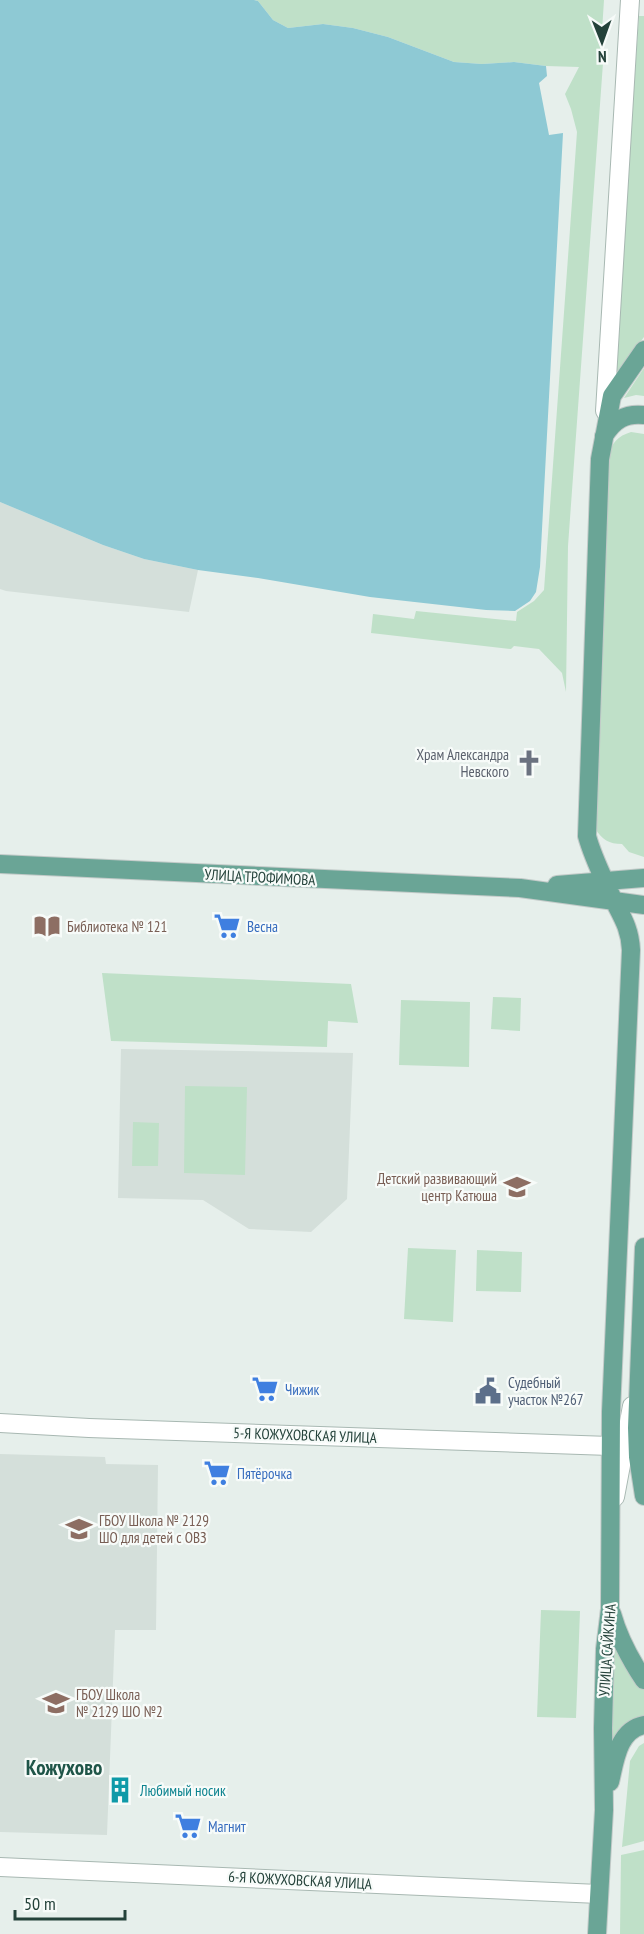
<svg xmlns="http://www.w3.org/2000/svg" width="644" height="1934" font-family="'PT Sans Narrow',sans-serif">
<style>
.built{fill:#d4dfda}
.green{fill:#bfe0c8}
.water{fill:#8ec9d4}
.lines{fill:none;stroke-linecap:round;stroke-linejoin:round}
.minor-casing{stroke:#a8b8b2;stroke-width:20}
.major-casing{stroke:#c2cac8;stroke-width:20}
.minor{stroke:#fff;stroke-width:18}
.major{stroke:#6aa596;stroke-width:18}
.labels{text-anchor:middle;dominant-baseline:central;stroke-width:4.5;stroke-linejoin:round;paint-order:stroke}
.worship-label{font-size:15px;fill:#5b616d;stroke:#f7fbf9;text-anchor:end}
.street-label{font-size:15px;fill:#24423a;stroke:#f7fbf9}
.education-label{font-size:15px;fill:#785e54;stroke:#f7fbf9;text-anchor:start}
.shop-label{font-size:15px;fill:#366cbe;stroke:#f7fbf9;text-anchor:start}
.service-label{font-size:15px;fill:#4e5e75;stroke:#f7fbf9;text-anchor:start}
.culture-label{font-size:15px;fill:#0d838f;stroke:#f7fbf9;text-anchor:start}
.district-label{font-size:21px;font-weight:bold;fill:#1f5548;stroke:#f7fbf9}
</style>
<rect width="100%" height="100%" fill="#e6efeb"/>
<path class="built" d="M0,502L103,545L144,559L198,570L189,612L6,591L0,589Z
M121,1049L353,1053L347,1199L311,1232L249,1229L203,1200L118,1198Z
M0,1454L105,1457L106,1464L158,1465L156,1630H115L107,1835L0,1832Z"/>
<path class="green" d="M254,0H604L600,62L603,63L568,546L566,692L562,673L539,649L514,646L511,649L371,633L373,614L414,619L416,611L516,621L517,612L534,601L544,590L577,132L571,109L565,94L579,67L546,66L514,62L482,64L454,62L388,37L353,28L323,24L288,28L273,20L258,1Z
M639,16H644V337L615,376L614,375Z
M644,368V396L636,395L624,398Z
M631,432L644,434V857L629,852L622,844C609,844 602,840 595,828L609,456C611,443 618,436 631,432Z
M102,973L351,984L358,1023L328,1021L327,1047L111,1041Z
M493,997L521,998L520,1031L491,1029Z
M401,1000L470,1002L469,1067L399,1065Z
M185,1086L247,1087L245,1175L184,1173Z
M133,1122L159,1123L158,1166H132Z
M408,1248L456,1250L453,1322L404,1319Z
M477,1250L522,1252L521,1292L476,1291Z
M541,1610L580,1611L576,1718L537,1717Z
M613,1641L644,1688V1717L612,1738L610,1643Z
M644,1743V1841L622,1847L630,1761L639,1746Z
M644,1850V1934H620L621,1855Z"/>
<path class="water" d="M0,0H254L258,1L273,20L288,28L323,24L353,28L388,37L454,62L482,64L514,62L546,66L547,76L539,83L549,135L563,133L540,567L536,592L530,601L515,611L486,610L370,597L258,578L198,570L144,559L103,545L0,502Z"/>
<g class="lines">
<g class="minor-casing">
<path id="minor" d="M605,411L630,0
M0,1423L89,1428L610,1446
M615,1497L632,1406
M0,1867L599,1894"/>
</g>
<g class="major-casing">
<path id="major" d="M604,436C614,420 625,413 644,415
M0,864L520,888L644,905
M557,885L644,878
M644,1247L637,1428L638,1457L644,1496
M612,1614C619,1639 630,1659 644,1680
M610,1782C615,1761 618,1730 644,1725
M597,1934L604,1810L603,1728L605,1649L610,1609L611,1412L631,950C630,928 622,917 612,897C603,877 593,858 587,836L600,459L612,396L644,350"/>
</g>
<use href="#minor" class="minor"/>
<use href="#major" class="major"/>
</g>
<defs>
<g id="church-bare" transform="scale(2.07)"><path d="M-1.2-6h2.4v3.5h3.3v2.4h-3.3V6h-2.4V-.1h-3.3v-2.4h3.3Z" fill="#6b7280" stroke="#f7fbf9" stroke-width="2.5" paint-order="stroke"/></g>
<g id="library-bare" transform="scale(2.07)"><path d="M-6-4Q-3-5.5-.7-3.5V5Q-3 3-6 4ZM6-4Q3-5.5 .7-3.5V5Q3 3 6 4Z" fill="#8d6e63" stroke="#f7fbf9" stroke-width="2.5" paint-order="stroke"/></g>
<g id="supermarket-bare" transform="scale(2.07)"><path d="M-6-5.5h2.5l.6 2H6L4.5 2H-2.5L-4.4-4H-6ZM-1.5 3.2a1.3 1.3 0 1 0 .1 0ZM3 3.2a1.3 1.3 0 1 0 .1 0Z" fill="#3f7fe0" stroke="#f7fbf9" stroke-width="2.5" paint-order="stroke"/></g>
<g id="school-bare" transform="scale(2.07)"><path d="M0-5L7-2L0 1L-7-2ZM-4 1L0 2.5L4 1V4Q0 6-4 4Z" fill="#8d6e63" stroke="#f7fbf9" stroke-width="2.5" paint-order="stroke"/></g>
<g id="civic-bare" transform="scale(2.07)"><path d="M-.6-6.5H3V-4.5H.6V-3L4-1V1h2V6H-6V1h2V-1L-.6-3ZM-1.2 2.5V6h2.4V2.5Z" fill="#5c6f8a" stroke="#f7fbf9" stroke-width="2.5" paint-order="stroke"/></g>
<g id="building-bare" transform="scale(2.07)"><path d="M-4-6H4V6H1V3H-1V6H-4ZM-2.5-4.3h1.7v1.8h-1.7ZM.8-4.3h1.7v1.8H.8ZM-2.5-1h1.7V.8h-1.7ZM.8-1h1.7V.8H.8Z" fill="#0f9aa8" stroke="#f7fbf9" stroke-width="2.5" paint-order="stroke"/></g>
</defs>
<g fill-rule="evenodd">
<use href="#church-bare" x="529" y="763"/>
<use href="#library-bare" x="47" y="926"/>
<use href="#supermarket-bare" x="227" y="926"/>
<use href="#school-bare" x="517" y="1187"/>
<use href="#supermarket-bare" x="265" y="1389"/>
<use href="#civic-bare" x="488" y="1391"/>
<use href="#supermarket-bare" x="217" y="1473"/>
<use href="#school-bare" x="79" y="1529"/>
<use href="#school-bare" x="56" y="1703"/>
<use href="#building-bare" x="120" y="1790"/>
<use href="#supermarket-bare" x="188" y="1826"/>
</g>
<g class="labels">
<g class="worship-label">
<text x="509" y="754">Храм Александра<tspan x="509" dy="17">Невского</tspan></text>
</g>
<g class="street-label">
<text transform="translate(260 877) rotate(3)">УЛИЦА ТРОФИМОВА</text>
<text transform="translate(305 1435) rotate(2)">5-Я КОЖУХОВСКАЯ УЛИЦА</text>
<text transform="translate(607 1650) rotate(-86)">УЛИЦА САЙКИНА</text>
<text transform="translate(300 1880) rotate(3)">6-Я КОЖУХОВСКАЯ УЛИЦА</text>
</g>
<g class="education-label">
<text x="67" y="926">Библиотека № 121</text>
<text x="497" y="1178" text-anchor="end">Детский развивающий<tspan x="497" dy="17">центр Катюша</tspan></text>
<text x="99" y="1520">ГБОУ Школа № 2129<tspan x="99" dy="17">ШО для детей с ОВЗ</tspan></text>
<text x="76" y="1694">ГБОУ Школа<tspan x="76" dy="17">№ 2129 ШО №2</tspan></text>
</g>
<g class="shop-label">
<text x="247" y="926">Весна</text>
<text x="285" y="1389">Чижик</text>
<text x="237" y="1473">Пятёрочка</text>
<text x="208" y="1826">Магнит</text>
</g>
<g class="service-label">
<text x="508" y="1382">Судебный<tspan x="508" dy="17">участок №267</tspan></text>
</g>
<g class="culture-label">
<text x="140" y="1790">Любимый носик</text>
</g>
<g class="district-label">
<text x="64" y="1767">Кожухово</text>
</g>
</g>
<g transform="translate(602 42) rotate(179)" stroke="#f7fbf9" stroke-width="4.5" paint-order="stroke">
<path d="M0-4.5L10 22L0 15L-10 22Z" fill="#24423a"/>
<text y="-9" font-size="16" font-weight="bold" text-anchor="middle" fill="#24423a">N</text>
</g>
<path d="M15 1910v9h110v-9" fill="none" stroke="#24423a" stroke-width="3"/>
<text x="24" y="1910" font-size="18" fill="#24423a" stroke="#f7fbf9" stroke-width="4.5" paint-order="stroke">50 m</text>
</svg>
